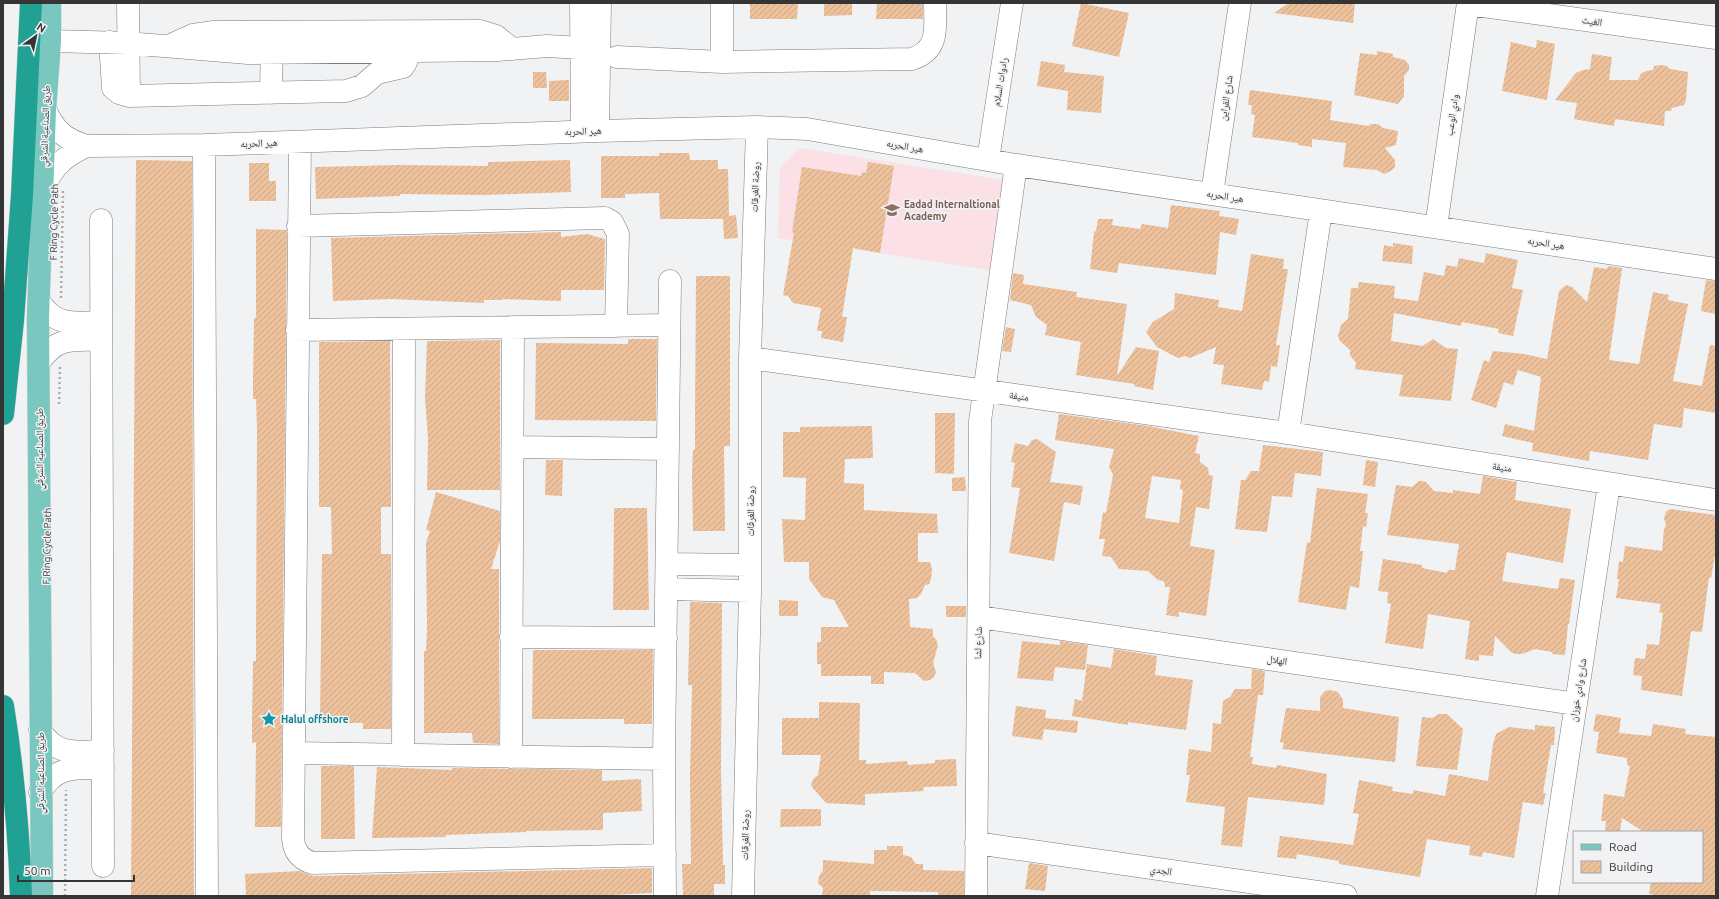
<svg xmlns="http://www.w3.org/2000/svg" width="1719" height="899" font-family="Ubuntu,'Noto Naskh Arabic',sans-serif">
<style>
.education{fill:#fbe0e5}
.building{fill:url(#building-hatch);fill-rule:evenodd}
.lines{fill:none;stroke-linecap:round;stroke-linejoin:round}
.minor-casing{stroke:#7a7a7c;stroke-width:23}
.major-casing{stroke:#cfcfcf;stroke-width:23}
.highway-casing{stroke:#cfcfcf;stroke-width:23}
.path{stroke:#aaabac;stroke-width:2.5;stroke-dasharray:2 3;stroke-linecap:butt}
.minor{stroke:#fff;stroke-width:22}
.major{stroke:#79c7be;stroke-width:22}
.highway{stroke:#20a193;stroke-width:22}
.labels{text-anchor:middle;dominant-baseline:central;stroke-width:3;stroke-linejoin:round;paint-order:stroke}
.street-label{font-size:10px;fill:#353536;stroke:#f1f2f4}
.education-label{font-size:10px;font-weight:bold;fill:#785e54;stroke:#f1f2f4;text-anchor:start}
.culture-label{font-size:10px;font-weight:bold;fill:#0d838f;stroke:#f1f2f4;text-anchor:start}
</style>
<defs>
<pattern id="building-hatch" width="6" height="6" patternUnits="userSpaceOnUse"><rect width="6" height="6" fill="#ecc19c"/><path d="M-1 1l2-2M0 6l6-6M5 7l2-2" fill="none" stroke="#cba687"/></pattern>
</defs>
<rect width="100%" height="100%" fill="#f1f2f4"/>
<path class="education" d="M800,148L1010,181L996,271L778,238L780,167Z"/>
<path class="building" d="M750,3H798L797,19H750Z
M824,3H852V15L824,16Z
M877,3H923V19H876Z
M1081,3L1129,13L1119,57L1072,46Z
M1289,3H1355L1353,23L1274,13Z
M1537,40L1555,44L1547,100L1502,91L1511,42L1536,48Z
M1377,51L1393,54V57L1405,60L1409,65V70L1404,76V96L1398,104L1354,95L1360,53L1377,55Z
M1592,54L1612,57L1609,80H1638L1641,74L1646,71L1653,70L1654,66L1661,65L1667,66L1670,69L1688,72L1686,100L1684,105L1672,108L1671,111H1665L1664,126L1615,119L1614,126L1574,119L1577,103L1555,100L1576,73L1583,70L1590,69Z
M1041,61L1065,65L1064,72L1104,76L1101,113L1067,110L1068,91L1037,86Z
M533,72H546L547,88H533Z
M569,80V101H549V81Z
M1250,90L1332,101L1330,120L1368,126L1371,124H1378L1383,128L1398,131L1396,145L1385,148L1395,160V167L1391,171L1384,174L1377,170L1343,167L1346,143L1312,139V147L1298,145V143L1252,137L1255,115L1251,114L1252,105H1248Z
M659,153H689L690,160H718V169H728L729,216L736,215L738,238L724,239L723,219H660L659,193L625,194V198H601V156H659Z
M136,160L192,161L194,896H131Z
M570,160L571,192L484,195L400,194V196L316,199L315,167L399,165L488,166V162Z
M868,162L894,166L880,253L853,248L842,317H847L843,342L821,338L822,331H817L821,308L793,303L788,296L783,295L794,233L792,232L802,167L861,176L862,172L866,173Z
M249,163H269V181H276V201H249Z
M1171,205L1220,211L1219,216L1239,219L1236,235L1220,232L1216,275L1119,263L1117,273L1090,269L1094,232L1096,231L1098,219H1113L1112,225L1140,229L1142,224L1168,228Z
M256,229L287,230L281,827H255L256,742L252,743V724L253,661H256V642L257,429L256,399H253V381L254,318H256Z
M561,232V237L587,234L605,239L604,290H561V301L503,299V300H484V303L392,299L333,301L331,238Z
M1393,243L1413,246L1412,264L1382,261L1384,245L1393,247Z
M1486,253L1518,260L1512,288L1523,290L1513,336L1498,333L1499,329L1462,322L1461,326L1394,313L1391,341L1423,346L1433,339L1446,348L1458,349L1451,401L1399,396L1403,375L1355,369L1356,363L1350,355V350L1340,341L1338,336L1341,325L1348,319L1351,288H1358L1359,282L1395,286L1394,298L1418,301L1424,272L1444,276L1446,265L1457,267L1459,258L1484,263Z
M1251,254L1284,259L1283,269H1288L1276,345H1280L1277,367L1271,366L1269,382L1264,381L1262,390L1221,384L1224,365L1213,364L1216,347L1190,358L1185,356L1178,358L1157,347L1146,332L1153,322L1174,309L1175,293L1219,300L1218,307L1242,311Z
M1608,266L1622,268L1609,360L1639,364L1653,292L1669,295L1668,300L1688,304L1673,381L1702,386L1710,345L1716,346V413L1684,408L1682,428L1654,424L1648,460L1590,451L1589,461L1532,451L1533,443L1502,436L1505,424L1534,431L1541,377L1518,370L1513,385L1504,382L1496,408L1471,400L1484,360L1489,362L1493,351L1524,354L1547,359L1559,291L1566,285L1572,287L1587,302L1594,267L1607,269Z
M1013,273L1024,275L1023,284L1077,292L1076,297L1127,304L1117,376L1136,347L1159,351L1153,390L1134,386V384L1076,375L1081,342L1045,335L1047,325L1036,317L1031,305L1010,300Z
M696,276H730V446H724L725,531H693L692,475L693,450H695V416Z
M1706,280L1716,281V314L1701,311Z
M1006,327L1015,329L1011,352L1002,351Z
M628,339H657L656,421L535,420L536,343L628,344Z
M500,340V490H427L428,439L425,397L427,341Z
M390,341L391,507H381V554H391V729H363V723H320L322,554H332L331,507H319V342Z
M935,413H955L954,474L935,473Z
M1059,414L1148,426L1199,436L1195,453L1200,454V462L1208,468L1209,475L1213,476L1209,509L1196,507L1190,546L1215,550L1206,616L1179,612V617L1166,615L1170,587H1165L1164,581L1158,580L1148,571L1119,569L1111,557L1102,556L1105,539H1099L1103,512L1106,513L1113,475L1109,467L1114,449L1055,440ZM1152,476L1181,480L1180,489L1183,490L1179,523L1145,518Z
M872,426L873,458L845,459L844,483L864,484V510L937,514L938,533H918V562H930L932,569L931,579L929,584L925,585L921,594L917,598L909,599L910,627L933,629V637L936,639L938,645L933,663L936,672L934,677L930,680L924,681L915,673L884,672V684H871V676H821V664H817V642H821V627H849L834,600L822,597L809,579V562H784L782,519L805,520L806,478L783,477V432H800V427Z
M1037,439L1056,452L1050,482L1083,486L1080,505L1064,502L1054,561L1009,553L1020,488L1011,487L1015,463L1011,462L1015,443L1028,446L1032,440Z
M1263,445L1323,452L1321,476L1295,473L1292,497L1272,496L1267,532L1235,529L1241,480H1245L1251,471H1259Z
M546,460H563L562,496L545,495Z
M1366,460L1378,462L1375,487L1363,485Z
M1483,476L1517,482L1515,500L1571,509L1563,563L1507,552L1502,581L1558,589L1560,578L1575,580L1569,624H1568L1565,655L1552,654V652L1535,649L1522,654H1515L1511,652L1495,636L1493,656L1479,655V661L1465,659L1470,621L1428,614L1423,649L1385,643L1391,604L1387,603L1388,592L1378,591L1383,559L1422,565V568L1447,573L1448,570H1455L1459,544L1387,535L1396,485L1412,487L1419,481H1422L1426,482L1434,491L1453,493V490L1480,494Z
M965,477L966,491H952V478Z
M1317,488L1368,494L1365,513H1368L1366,527L1363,526L1360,551H1363L1359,588L1350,586L1346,610L1298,602L1307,542L1310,543Z
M436,492L500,511V541L491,569H499V744L473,743L472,733H424V651H426L427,628L426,543L430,531L426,530Z
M614,508H647L649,610H613Z
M1670,509L1716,515V549L1711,578L1709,577L1702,632L1691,631L1682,696L1641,690L1642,676L1633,675L1635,658L1645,659L1647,644L1659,645L1663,613L1659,612L1661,604L1616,598L1619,579H1617L1619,561L1623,562L1625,546L1662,551L1664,529L1666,525L1664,518L1666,512Z
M779,600L798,601V616H779Z
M690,602L722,603L721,771L723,865H725V884H714V896H683L682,864H691L690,775L692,685H688Z
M946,606H966V617H946Z
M1022,641L1060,645V641L1088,645L1085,670L1055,667L1053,681L1017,678Z
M1114,649L1157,656L1155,675L1193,680L1186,730L1128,722V725L1072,716L1075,699L1082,701L1087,664L1111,668Z
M533,650H653L652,724H624V719H532Z
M1252,669L1265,671L1263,695H1258L1250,757H1253L1252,764L1276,768L1277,765L1327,774L1324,805L1248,797L1242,847L1221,845L1225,807L1186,802L1190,775H1186L1189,749L1211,752L1213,723L1221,724L1223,701L1230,697L1235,689H1251Z
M1330,690L1338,692L1343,700V708L1399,717L1395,762L1282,749L1284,743L1280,742L1286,708L1320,711V697L1325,691Z
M819,702L860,703L859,760H866V764L907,761L908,765L935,763V760L956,759L957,786L923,787L924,791L865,794V805L826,803L811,786L813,779L818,775L821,755H782V718H819Z
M1016,706L1046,710L1045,718L1078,721L1077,733L1044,729L1042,740L1012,736Z
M1439,714H1447L1463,729L1457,770L1416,766L1422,717L1432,718Z
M1596,714L1621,718L1619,733L1651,736L1653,724L1686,729L1685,734L1716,737V896H1652V894H1649L1651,882H1702V832H1644L1622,818L1620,832H1605L1606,821H1601L1604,794L1624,797L1630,766L1627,765V758L1596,753L1599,732L1593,731Z
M1535,725L1555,727L1554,745H1551L1543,793H1546L1543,805L1523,802L1514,858L1483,852L1482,857L1469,855L1470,846L1427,839L1420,877L1339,864V861L1297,854L1296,859L1277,857L1280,836L1353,845L1359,814L1353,813L1359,780L1393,787L1392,791L1413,794V790L1445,796L1449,774L1488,781L1493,744L1496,734L1509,727L1535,730Z
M321,766H354L355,839H321Z
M377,767L452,770V768L602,770V781L641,779L642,811L603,813V830L526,831V832L446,835V837L372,838Z
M781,809H821V826L780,827Z
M887,846H903V855L911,857L916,864H923V870L964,871V896H938V892L870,891V896H822L823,888L818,883L819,876L823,870V860L874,864V850H887Z
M1029,863L1048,866L1045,891L1025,889Z
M652,868V893L591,896H246L245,874L299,871L313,876Z"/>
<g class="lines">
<g class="minor-casing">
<path id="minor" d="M128,3L129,96
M581,3L582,131
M722,3V62
M1468,4L1716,38
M50,41L127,43L248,53L498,50L547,46L582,48
M110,42L113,88L119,93L129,96L346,91L362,86L377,73L403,67L406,62L410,51
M173,44L193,35L214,32L480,31L496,36L512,49
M617,57L722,62L912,59C940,50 935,27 935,3
M271,93L272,37
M45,109C55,131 64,139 87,146L204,145L598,131L757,127L807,129L1016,165L1716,269
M598,131L600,3
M300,142L293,839C294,852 301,860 313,863L665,855
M204,145L207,896
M988,160L1012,3
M43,188C54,166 64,156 87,146
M1212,194L1240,3
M101,220L103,866
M298,226L605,218L612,222L618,234L616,326
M1436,227L1468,3
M39,301C55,327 75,323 101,322
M297,330L669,325
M750,358L1288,433L1716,500
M39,363C55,337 74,339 101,340
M1288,433L1321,211
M514,447L668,449
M667,564L750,565
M667,589L750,591
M979,617L1576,704
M511,637L666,638
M40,730C56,756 76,752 103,751
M294,753L664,759
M403,755L404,329
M511,757L513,327
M40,792C56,765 76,768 103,768
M976,843L1346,896
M665,896L664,759L670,281
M743,896L750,591V358L757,127
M976,896L980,421L1016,165
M1547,896L1609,484"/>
</g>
<g class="major-casing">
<path id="major" d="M42,896L38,318L45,109L50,41V3"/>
</g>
<g class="highway-casing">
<path id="highway" d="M3,414L13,320L22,195L31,3
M3,706C13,769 19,832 21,896"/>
</g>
<path class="path" d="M61,298L63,191
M59,404L60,367
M65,896L66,790"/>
<use href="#minor" class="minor"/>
<use href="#major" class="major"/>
<use href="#highway" class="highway"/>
</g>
<defs>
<g id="school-bare" transform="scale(1.2)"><path d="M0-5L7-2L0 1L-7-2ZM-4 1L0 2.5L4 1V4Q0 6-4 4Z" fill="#8d6e63" stroke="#f1f2f4" stroke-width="2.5" paint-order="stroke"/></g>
<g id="sight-bare" transform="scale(1.2)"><path d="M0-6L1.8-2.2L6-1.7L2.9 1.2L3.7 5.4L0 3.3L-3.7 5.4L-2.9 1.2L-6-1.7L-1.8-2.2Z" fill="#0f9aa8" stroke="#f1f2f4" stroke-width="2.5" paint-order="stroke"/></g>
</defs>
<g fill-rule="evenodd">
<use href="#school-bare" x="892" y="210"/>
<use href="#sight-bare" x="269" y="719"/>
</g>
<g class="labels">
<g class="street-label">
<text transform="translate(1592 21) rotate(8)">الغيث</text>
<text transform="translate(1000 82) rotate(-81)">رادوات السلام</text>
<text transform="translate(1226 98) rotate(-82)">شارع القراين</text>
<text transform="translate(1452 115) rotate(-82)">وادي الوعب</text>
<text transform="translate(45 126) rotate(-88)">طريق الصناعية الشرقي</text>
<text transform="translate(583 131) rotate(-2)">هير الحربه</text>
<text transform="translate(259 143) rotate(-2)">هير الحربه</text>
<text transform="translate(905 146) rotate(10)">هير الحربه</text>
<text transform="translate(755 187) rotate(-88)">روضة الغرقات</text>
<text transform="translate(1225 196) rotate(9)">هير الحربه</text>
<text transform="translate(54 222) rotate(-89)">F Ring Cycle Path</text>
<text transform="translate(1546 243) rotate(9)">هير الحربه</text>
<text transform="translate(1019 396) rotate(8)">منيفة</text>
<text transform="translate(39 449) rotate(-90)">طريق الصناعية الشرقي</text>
<text transform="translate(1502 467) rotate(9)">منيفة</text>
<text transform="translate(750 511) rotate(-90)">روضة الغرقات</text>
<text transform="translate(47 546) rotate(-89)">F Ring Cycle Path</text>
<text transform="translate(978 643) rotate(-89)">شارع لشا</text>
<text transform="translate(1277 660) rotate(8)">الهلال</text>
<text transform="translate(1578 690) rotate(-81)">شارع وادي خوزان</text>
<text transform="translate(40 773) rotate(-90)">طريق الصناعية الشرقي</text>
<text transform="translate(745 835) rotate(-89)">روضة الغرقات</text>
<text transform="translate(1161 870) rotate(8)">الجدي</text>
</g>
<g class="education-label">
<text x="904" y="204">Eadad Internaltional<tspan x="904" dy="12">Academy</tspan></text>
</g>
<g class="culture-label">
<text x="281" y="719">Halul offshore</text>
</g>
</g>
<rect width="1719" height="899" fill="none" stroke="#353536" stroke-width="8"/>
<rect x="1573" y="831" width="130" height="52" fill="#f1f2f4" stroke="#a6a6a8"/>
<rect x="1581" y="844" width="20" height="6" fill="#79c7be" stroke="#a6a6a8"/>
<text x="1609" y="851" font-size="12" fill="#353536">Road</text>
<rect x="1581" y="861" width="20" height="12" fill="url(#building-hatch)" stroke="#a6a6a8"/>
<text x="1609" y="871" font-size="12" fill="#353536">Building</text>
<g transform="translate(36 36) rotate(33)" stroke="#f1f2f4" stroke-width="3" paint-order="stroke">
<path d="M0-3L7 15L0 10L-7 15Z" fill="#353536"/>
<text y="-6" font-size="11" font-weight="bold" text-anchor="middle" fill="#353536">N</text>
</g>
<path d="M18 875v6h116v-6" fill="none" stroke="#353536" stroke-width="2"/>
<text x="24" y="875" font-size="12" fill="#353536" stroke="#f1f2f4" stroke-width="3" paint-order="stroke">50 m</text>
</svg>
